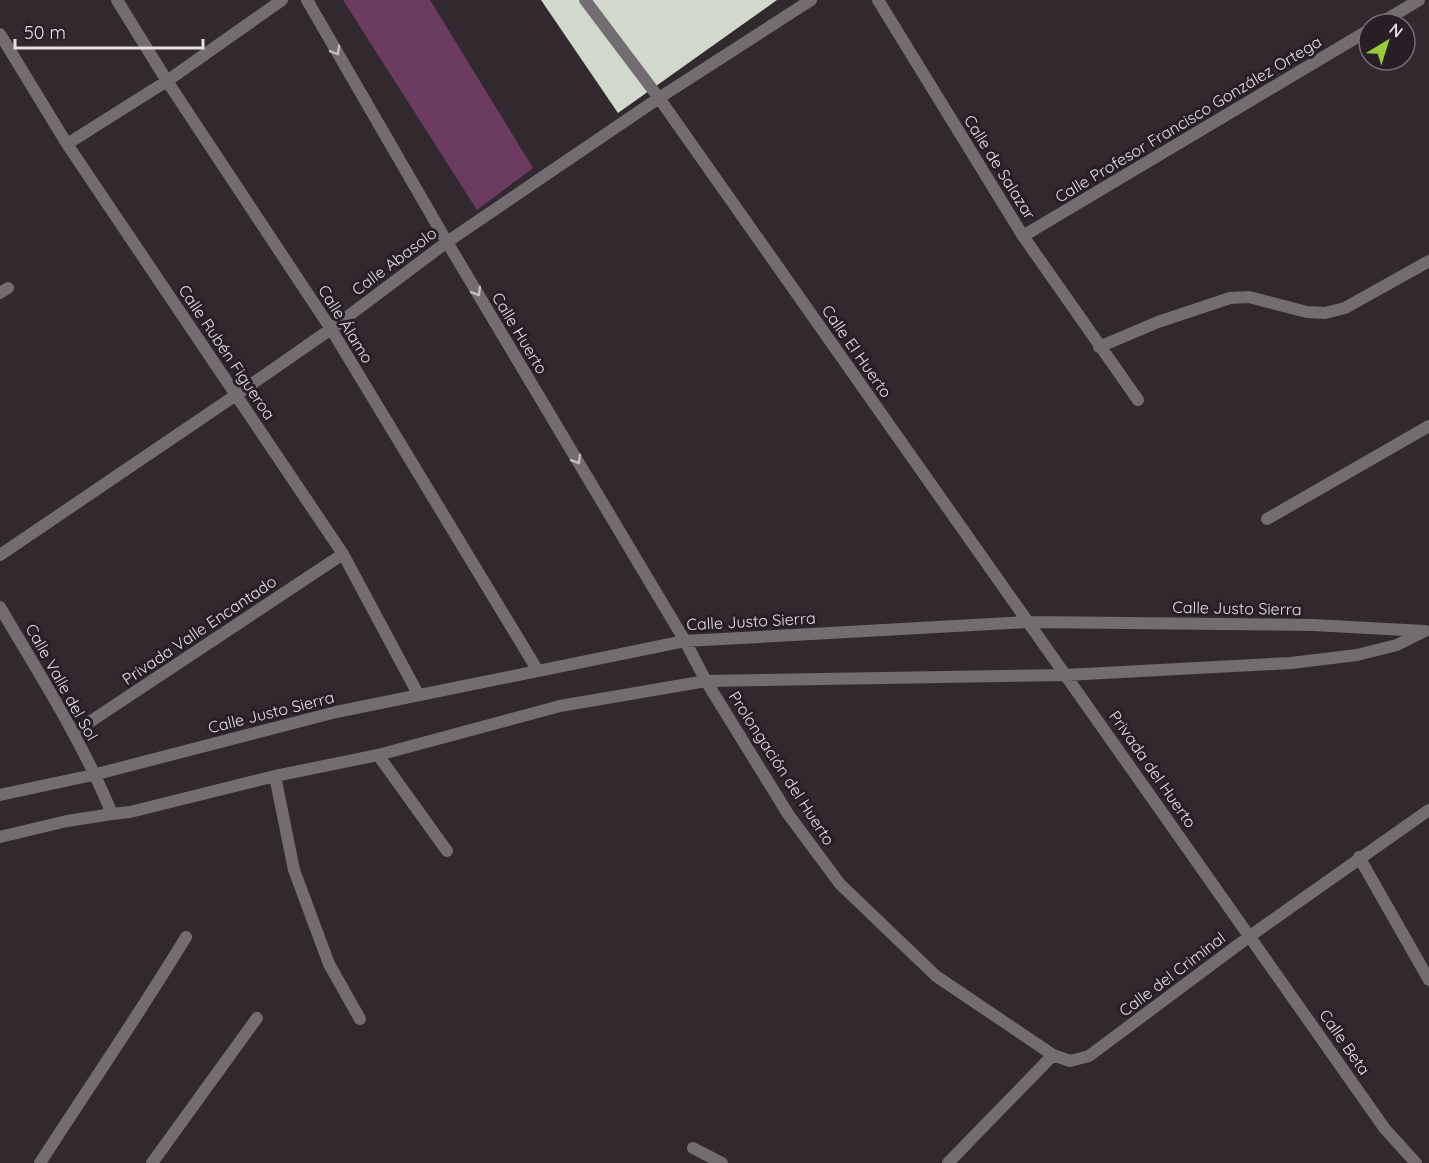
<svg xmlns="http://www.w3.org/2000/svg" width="1429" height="1163" font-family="Quicksand,sans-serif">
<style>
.green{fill:#6b3c60}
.building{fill:#d3d8cc}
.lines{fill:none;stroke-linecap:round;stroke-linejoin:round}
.service{stroke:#726d70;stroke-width:12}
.minor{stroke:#726d70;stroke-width:12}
.oneway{stroke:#c3bec1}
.labels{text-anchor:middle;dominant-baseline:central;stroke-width:6;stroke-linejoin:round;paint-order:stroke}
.street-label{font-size:16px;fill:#e6e0e4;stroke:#281f26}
</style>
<rect width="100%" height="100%" fill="#32292f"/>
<path class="green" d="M343,0H430L533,168L477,210Z"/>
<path class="building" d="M541,0H777L618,113Z"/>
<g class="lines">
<path class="service" d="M378,755L447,851"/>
<path class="minor" d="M117,0L167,81L331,329L538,671
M307,0L447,242L685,641L706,681L788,814L840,884L936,976L1053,1055L1070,1061L1089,1056L1250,936L1429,810
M585,0L659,98L1385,1129L1416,1163
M878,0L1023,236L1138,400
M1379,24L1419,0
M0,34L67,144L343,554L418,694
M67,144L167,81L282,0
M1023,236L1369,30
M0,293L8,288
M1099,347L1158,322L1230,298L1249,297L1307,312L1325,313L1345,308L1429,261
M1267,519L1429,426
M0,555L236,395L331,329L447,242L659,98L811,0
M0,607C39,674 83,742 112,814L130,812L275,776L378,755L560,706L706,681L1066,675L1291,663L1357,655L1397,645L1425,631
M73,733L343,554
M275,776L294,870L329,964L360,1019
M0,795L93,775L336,712L685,641L1029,622L1313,625L1424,631
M0,837L67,821L112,814
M1359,857L1429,980
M693,1148L722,1163
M40,1163C89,1087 140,1013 186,937
M152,1163L257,1018
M948,1163L1053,1055"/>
</g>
<defs><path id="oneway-chevron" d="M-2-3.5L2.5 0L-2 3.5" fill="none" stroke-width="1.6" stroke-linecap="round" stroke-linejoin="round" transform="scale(1.5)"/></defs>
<g class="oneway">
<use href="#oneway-chevron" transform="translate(336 51) rotate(60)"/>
<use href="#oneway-chevron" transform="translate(477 292) rotate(59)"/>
<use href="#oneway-chevron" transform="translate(577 460) rotate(59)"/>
</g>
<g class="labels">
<g class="street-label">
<text transform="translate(1188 119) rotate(-31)">Calle Profesor Francisco González Ortega</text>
<text transform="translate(1000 167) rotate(58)">Calle de Salazar</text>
<text transform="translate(394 261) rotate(-37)">Calle Abasolo</text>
<text transform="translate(346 324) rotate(58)">Calle Álamo</text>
<text transform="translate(520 333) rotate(59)">Calle Huerto</text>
<text transform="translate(857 351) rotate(55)">Calle El Huerto</text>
<text transform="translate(227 352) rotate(56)">Calle Rubén Figueroa</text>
<text transform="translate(1237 608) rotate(1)">Calle Justo Sierra</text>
<text transform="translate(751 621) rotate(-3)">Calle Justo Sierra</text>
<text transform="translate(199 630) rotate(-34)">Privada Valle Encantado</text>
<text transform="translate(62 682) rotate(61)">Calle Valle del Sol</text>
<text transform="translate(271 712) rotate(-14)">Calle Justo Sierra</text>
<text transform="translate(782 768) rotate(57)">Prolongación del Huerto</text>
<text transform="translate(1153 769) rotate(55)">Privada del Huerto</text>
<text transform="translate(1172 974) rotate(-37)">Calle del Criminal</text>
<text transform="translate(1345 1042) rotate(55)">Calle Beta</text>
</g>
</g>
<g transform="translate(1387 42) rotate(38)"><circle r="28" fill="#281f26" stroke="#746c72" stroke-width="1.5"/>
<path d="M0-4.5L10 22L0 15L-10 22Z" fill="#99cb36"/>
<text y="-9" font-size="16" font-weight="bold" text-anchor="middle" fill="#e6e0e4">N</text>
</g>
<path d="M15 39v9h188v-9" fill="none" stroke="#e6e0e4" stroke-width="3"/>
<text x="24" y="39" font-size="18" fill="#e6e0e4" stroke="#281f26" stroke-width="4.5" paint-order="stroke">50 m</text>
</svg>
